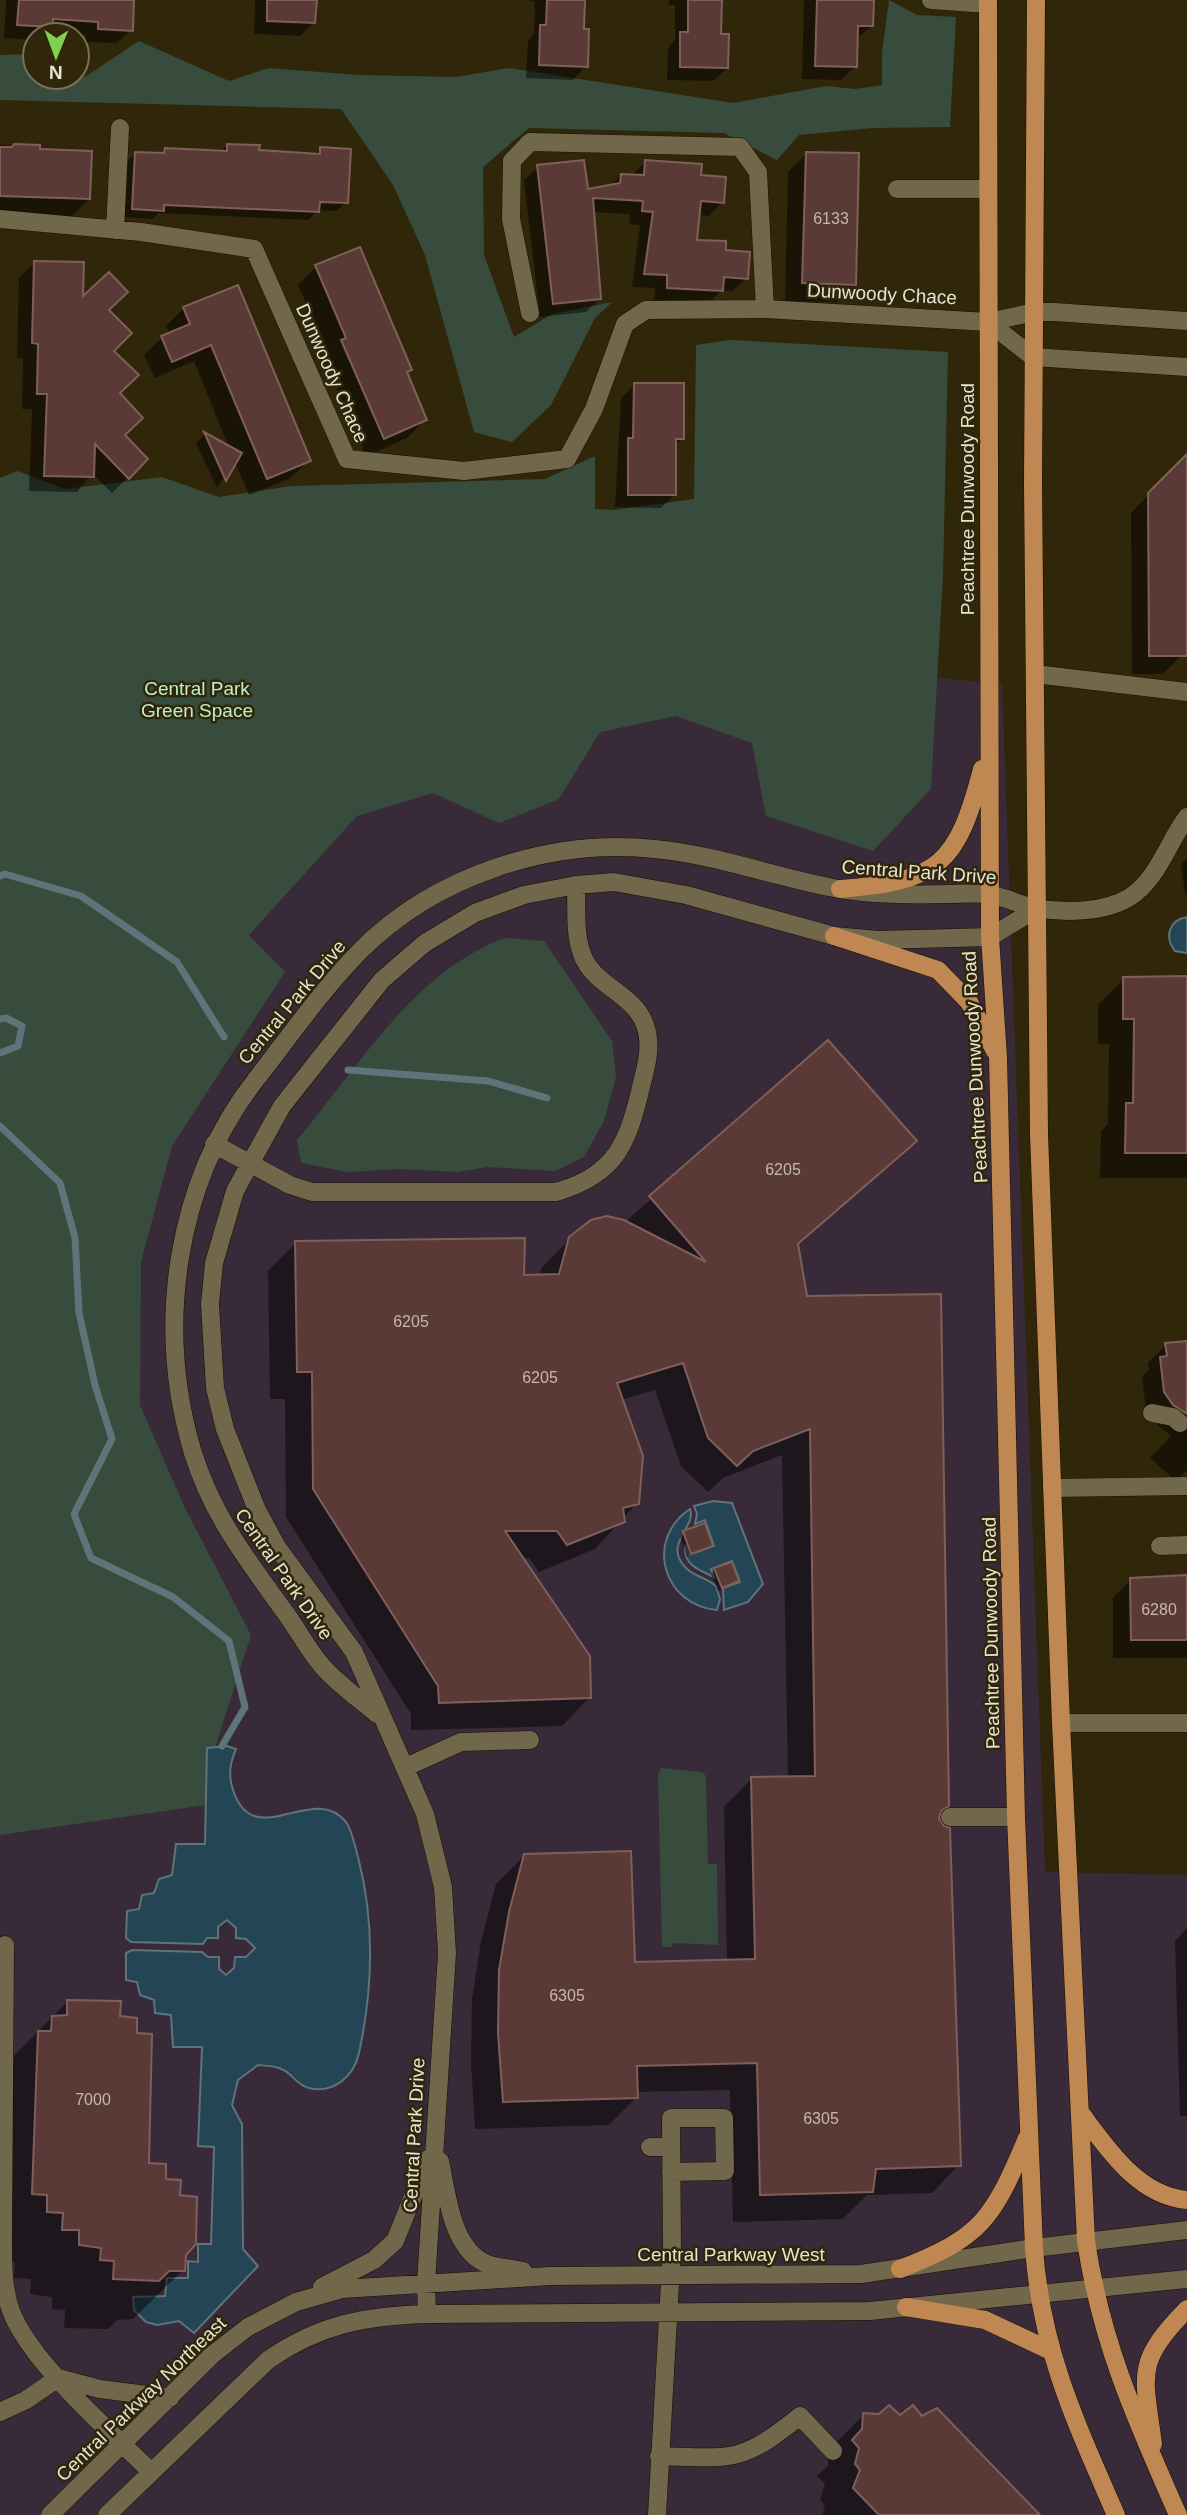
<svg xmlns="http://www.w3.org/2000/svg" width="1187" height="2515" font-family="Arial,sans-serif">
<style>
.commercial{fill:#382a38}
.green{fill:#374c3d}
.water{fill:#244555;stroke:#5e747a;stroke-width:2}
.shadow{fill:#0007}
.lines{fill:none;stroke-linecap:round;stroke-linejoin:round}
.stream{stroke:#5e747a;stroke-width:7}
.building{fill:#593a36;stroke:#805f5a;stroke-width:2}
.minor-casing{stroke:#181000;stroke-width:19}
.major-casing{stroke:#181000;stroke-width:19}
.minor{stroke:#71674a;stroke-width:18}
.major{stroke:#bf8752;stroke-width:18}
.labels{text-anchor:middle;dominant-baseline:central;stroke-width:5;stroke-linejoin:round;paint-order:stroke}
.number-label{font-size:16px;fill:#c4b8ab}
.street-label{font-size:19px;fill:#e7e2d2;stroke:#30270b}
.park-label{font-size:19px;fill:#baf1c9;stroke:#30270b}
</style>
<rect width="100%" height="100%" fill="#30270b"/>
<path class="commercial" d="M0,584L1002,684L1045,1872L1187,1875V2515H0Z"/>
<path class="green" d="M889,0L917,15L956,17L950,127L873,128L799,135L777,160L724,133L529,128L483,167L484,255L514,337L552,314L612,302L595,318L551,405L512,442L474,432L425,255L393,185L341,109L0,100V55L35,54V77H77V73L85,77L139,41L229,81L269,68L358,75L456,77L509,68L733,103L826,86L855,89L882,85V53Z
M730,340L948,352L943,574L931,789L873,851L766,816L752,743L676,716L600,732L559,799L499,823L433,793L357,816L249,935L285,972L172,1146L141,1262L140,1405L185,1508L251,1635L215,1748L207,1749L206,1805L0,1835V478L17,471L65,489L162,477L219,497L291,486L545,479L595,456V509L614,510L694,499L696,345Z
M504,938L544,941L612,1041L616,1077L604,1121L584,1157L555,1171L487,1167L458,1172L398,1169L348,1172L301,1163L297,1140C359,1067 410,975 504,938Z
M661,1768L702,1772L706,1776L708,1864H717L718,1945L673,1943L672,1947H662L658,1775Z"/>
<path class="water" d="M1187,917V953L1175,951C1164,937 1169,920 1187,917Z
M713,1501L732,1503L763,1584L748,1602L724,1610L723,1588L740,1582L732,1561L711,1569L714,1577C699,1570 683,1565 685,1545L689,1555L714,1546L705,1520L695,1524L697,1514L694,1506Z
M690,1509C697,1528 661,1544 687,1569C696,1577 707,1578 716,1586L720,1599L717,1610C663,1605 644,1540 690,1509Z
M227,1746L236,1749C230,1763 228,1775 233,1790C254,1854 313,1781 346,1822C352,1830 355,1847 358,1857C375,1922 373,1988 359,2053C354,2076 334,2094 309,2088C299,2086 296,2079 288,2073C280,2066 268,2066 258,2065L238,2080L232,2105L242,2124L243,2249L258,2266L194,2333L179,2321L157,2325L146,2322L134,2310L133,2297L165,2296L167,2278H188V2261L198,2262V2244H211L214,2147L198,2146L202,2047H173L171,2015L155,2013L154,2000L140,1995L137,1982L126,1980V1953L132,1950L202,1952L208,1957H219V1969L226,1975L234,1968L235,1957H246L255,1948L246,1939L236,1938V1928L227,1920L218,1927V1938H207L203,1944L131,1942L126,1938L127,1911L139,1909L142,1895L154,1893L159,1879L172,1875L176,1844H205L207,1748Z"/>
<path class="shadow" d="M6,0H133L131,30L117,43L85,42L86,35L44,33L35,35V40L4,38Z
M255,0H315L314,22L300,36L254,34Z
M529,0H583L586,66L573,80L526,78L528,40L534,34L535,2Z
M669,0H721L719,36L727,68L713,81L667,80L668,48L675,40V5H669Z
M804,0H872V26L856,39L855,67L841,80L802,79Z
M0,145L38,147V151L89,199L71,217L0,214Z
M227,145L258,152L314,155L321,149L346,202L337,211L318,210L308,220L159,213L153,219L124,217L126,162L135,154L160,155L165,150L221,152Z
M806,154L854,284L836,302L785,301L788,172Z
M645,162L700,177L722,202L709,216L698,215L696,242L724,252L746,278L733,291H721L708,304L654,301L655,288L632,287L640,225L629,224L630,214L592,212L599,299L586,312L540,317L524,180L538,167L586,191L610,186L621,175L631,176Z
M34,263L81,301L107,310L124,436L146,459L112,493L92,473L77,492L29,491L32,409H22L23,359L17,358L19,278Z
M316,267L410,370L406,374L425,420L407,438L366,456L324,359L328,355L298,285Z
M184,308L309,460L291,478L249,495L235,462L217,488L196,443L205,434L229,448L194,361L155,378L144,355L162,338L170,334L166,326Z
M634,385L682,438L675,446L674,495L661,508L615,507L621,399Z
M1187,456V650L1163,674H1132L1131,513Z
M1187,859V894H1185L1181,864Z
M1187,977V1178H1100L1101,1131L1108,1124L1109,1044H1098V1005L1124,979Z
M828,1043L915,1141L797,1247L806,1298L948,1805L938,1815L959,2165L932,2193L867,2195L843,2219L733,2222L730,2090L636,2092V2098L609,2125L475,2129L471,2062L472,1999L481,1941L496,1884L524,1856L633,1963L727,1962L724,1807L751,1779L788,1778L782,1455L723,1478L708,1492L681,1466L655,1390L621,1400L637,1503L595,1549L539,1572L529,1558H521L589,1698L562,1726L411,1730V1714L286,1517L285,1399H270L268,1271L296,1243L522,1277L539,1276L542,1267L570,1239L625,1222Z
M1187,1343V1470L1176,1481L1150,1458L1171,1436L1155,1423L1146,1410L1142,1376L1149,1370L1148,1363L1166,1345Z
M684,1532L711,1546L687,1557L680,1536Z
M715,1570L737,1581L718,1591L711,1574Z
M1187,1577V1658H1113V1598L1131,1579Z
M1187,1928V2116H1180L1175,1941Z
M68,2001L119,2018L148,2164L164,2180L184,2254L183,2270L133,2319L117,2320L108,2329L64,2328L65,2310L52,2309V2297L30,2294L31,2279L14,2278L15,2262L0,2261L3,2067Z
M863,2415L922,2418L1038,2515H822L825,2506L820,2500L825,2484L817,2476L828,2466V2451Z"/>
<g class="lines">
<path class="stream" d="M0,876L5,874L81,896L177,962L224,1037
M0,1019L6,1018L22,1026L18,1046L0,1053
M348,1070L488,1081L547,1098
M0,1126L60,1183L75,1238L79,1313L95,1385L112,1439L74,1514L91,1558L173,1597L229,1641L245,1707L222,1746"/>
</g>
<path class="building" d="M19,0H134L133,31L98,29V22L53,19L52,27L17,25Z
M267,0H317L315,23L267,21Z
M547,0H585L584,29H589L588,67L539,65L540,25H546Z
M688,0H722L721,34H729L728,68L680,67V32H688Z
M817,0H874L873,26H858L857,67L815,66Z
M14,144L40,145V149L92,151L90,199L0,196V147H12Z
M227,144L260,145L259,150L320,154V147L351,149L348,203L320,202L319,212L164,205V211L132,209L135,152L164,153L165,148L227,151Z
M806,152L859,153L856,285L802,283Z
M584,160L588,189L620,183L621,174L644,175L645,160L702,164L701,175L726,177L724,203L701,201L697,240L726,241V250L750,252L748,279L724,277L723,291L667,288V275L644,274L653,212L642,211L643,201L593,198L601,299L553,304L537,165Z
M360,247L412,370L407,372L427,420L384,439L341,340L346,338L315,265Z
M34,261L84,262L83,296L109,272L128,292L109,310L132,333L114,351L139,375L120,393L143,418L125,435L148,459L129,479L95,444L94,477L44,476L47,394H37L38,344L32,343Z
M238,285L311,461L267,479L211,345L172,362L161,336L190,324L183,307Z
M634,383H684V439H676V495H628V438H633Z
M204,432L242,453L226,481Z
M1187,454V656H1149L1148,493Z
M1187,976V1153H1125L1126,1103H1133L1134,1019H1123V977Z
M828,1040L917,1141L798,1244L807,1296L941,1294L949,1806L941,1811L939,1818L944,1826L950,1828L961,2166L876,2169L873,2192L760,2195L757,2063L637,2066L638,2098L503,2102L498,2033L499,1970L509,1912L524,1854L631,1851L635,1962L755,1959L751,1777L815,1776L810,1429L753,1451L737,1466L708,1438L683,1363L617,1383L643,1456L639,1504L623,1508L625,1522L567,1545L557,1531H505L590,1656L591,1698L439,1703L438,1686L313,1489L312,1372H297L295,1241L525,1238L524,1275L559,1274L569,1237L591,1220L607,1216L624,1220L706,1262L649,1196Z
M1187,1341V1414L1173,1405L1164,1392L1160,1357L1167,1356L1165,1343Z
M705,1523L713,1546L691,1554L683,1531Z
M732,1562L739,1581L722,1588L714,1568Z
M1187,1575V1640H1131L1130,1578Z
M67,2000L121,2001L120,2016L137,2018V2033L152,2034L149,2163L166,2164V2179L181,2180L180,2195L197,2197L196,2244L186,2255L185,2271H169L159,2281L113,2279L114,2261L100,2260L101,2248L79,2245V2230H62L63,2213L47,2212V2195L32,2194L38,2031H51L52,2016L67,2015Z
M889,2405L900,2415L913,2405L922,2416L937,2408L1040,2515H879L853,2488L860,2470L855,2464L859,2448L852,2440L862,2429L863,2413L879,2414Z"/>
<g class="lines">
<g class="minor-casing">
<path id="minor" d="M931,0L988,4
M897,189H988
M0,219L141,232L254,249L347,459L464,471L567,459L594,409L625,324L646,310L765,309L988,322L1035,312H1054L1187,321
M115,230L120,128
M530,313L511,219L512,161L530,142L740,147L758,172L765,309
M988,322L1033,357L1187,367
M1035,674L1187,692
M214,1144L290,1185L312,1192H556C618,1174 628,1142 642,1083C647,1064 652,1044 645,1025C634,993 593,986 582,954C574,933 577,907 576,885
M1152,1413L1173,1417L1180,1423
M1052,1488L1187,1486
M1160,1546L1187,1545
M377,1714C359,1699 338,1684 323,1667C309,1651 299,1632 287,1615C248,1561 213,1517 193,1453C155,1327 175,1182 257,1078C290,1036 321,991 359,952C434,876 549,838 655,849C718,855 777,878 839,889C874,895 911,895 947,894C961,894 977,892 991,895C1006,897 1020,905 1034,908C1063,913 1105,913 1130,897C1158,879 1168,842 1187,817
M1061,1723H1187
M406,1767L461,1742L530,1740
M950,1817H1016
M5,1945L3,2232C3,2258 2,2286 11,2311C31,2363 110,2431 151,2472
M650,2147H671
M440,2161C447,2193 451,2247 485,2263C495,2268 512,2268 523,2271
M322,2287L374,2260L395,2241L428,2159
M427,2314L426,2283L447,1953L443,1887L425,1814L354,1652L277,1547L257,1510L225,1429L215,1388L210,1304L214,1263L235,1191L282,1106L382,980L425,943L475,913L524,895L576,885L614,882L686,895L834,936L878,940L990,937L1036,909
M0,2412L26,2400L58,2378L100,2389L170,2398
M659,2456C733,2458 740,2464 800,2416L833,2451
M50,2515L212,2355L248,2327L296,2302L342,2289L550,2276L861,2274L1034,2248L1187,2230
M107,2515L268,2360C320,2324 365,2316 427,2314L870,2311L1187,2279
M657,2515L672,2247L671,2118H724L725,2171L671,2172"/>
</g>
<g class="major-casing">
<path id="major" d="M988,0L990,937L998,1057L1016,1817L1034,2248C1041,2350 1076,2423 1116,2515
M1036,0L1033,482L1039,1134L1061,1723L1086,2241C1101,2343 1137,2422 1178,2515
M840,889C939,881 957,865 982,769
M834,936L938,970L969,1002L995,1051
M1080,2112C1107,2148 1138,2196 1187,2200
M900,2269C983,2237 993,2218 1027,2138
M906,2307L985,2320L1049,2350
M1153,2444C1144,2374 1134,2363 1187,2309"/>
</g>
<use href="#minor" class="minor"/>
<use href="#major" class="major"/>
</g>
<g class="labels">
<g class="number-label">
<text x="831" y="218">6133</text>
<text x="783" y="1169">6205</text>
<text x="411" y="1321">6205</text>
<text x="540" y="1377">6205</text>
<text x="1159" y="1609">6280</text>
<text x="567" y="1995">6305</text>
<text x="93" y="2099">7000</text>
<text x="821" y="2118">6305</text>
</g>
<g class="street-label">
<text transform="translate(882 294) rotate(3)">Dunwoody Chace</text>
<text transform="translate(332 373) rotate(66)">Dunwoody Chace</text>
<text transform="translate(967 499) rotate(-90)">Peachtree Dunwoody Road</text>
<text transform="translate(919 872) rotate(4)">Central Park Drive</text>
<text transform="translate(292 1002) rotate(-50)">Central Park Drive</text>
<text transform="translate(975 1067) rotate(-93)">Peachtree Dunwoody Road</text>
<text transform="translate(284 1574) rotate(55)">Central Park Drive</text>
<text transform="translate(991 1633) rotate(-91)">Peachtree Dunwoody Road</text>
<text transform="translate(414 2135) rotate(-87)">Central Park Drive</text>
<text x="731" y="2254">Central Parkway West</text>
<text transform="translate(141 2399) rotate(-44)">Central Parkway Northeast</text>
</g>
<g class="park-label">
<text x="197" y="688">Central Park<tspan x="197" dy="22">Green Space</tspan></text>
</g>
</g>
<g transform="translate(56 56) rotate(181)"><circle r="33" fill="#30270b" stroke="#79725b" stroke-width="2"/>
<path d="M0-5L12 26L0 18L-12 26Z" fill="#82d04f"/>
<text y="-10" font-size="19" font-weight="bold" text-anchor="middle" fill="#e7e2d2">N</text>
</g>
</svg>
